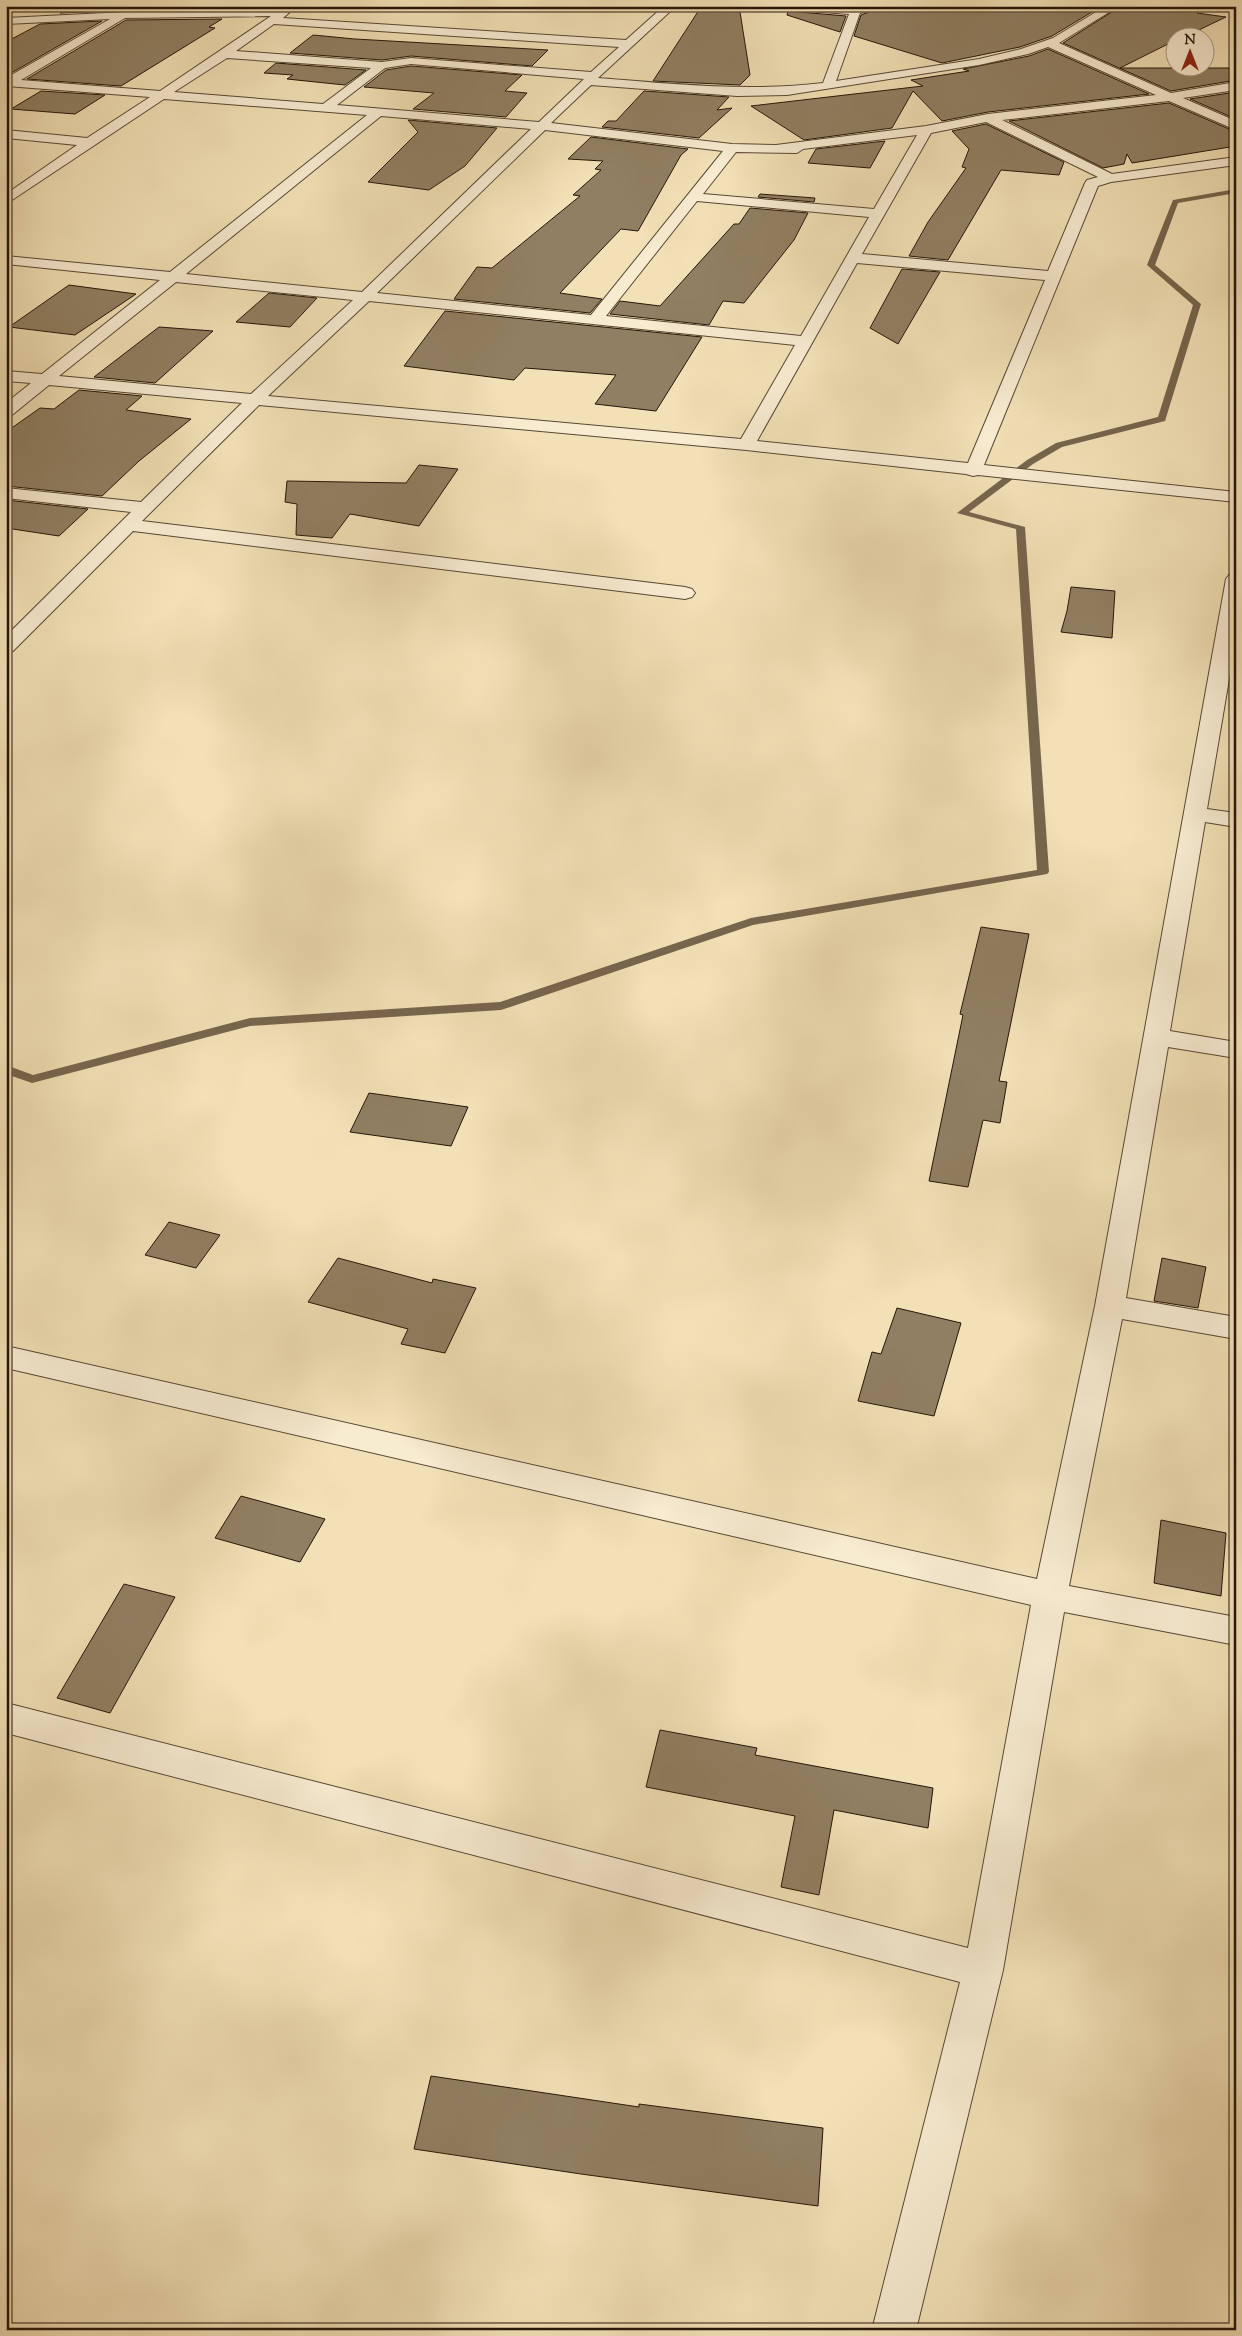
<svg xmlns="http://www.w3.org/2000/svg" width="1242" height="2336" font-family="'Sorts Mill Goudy',serif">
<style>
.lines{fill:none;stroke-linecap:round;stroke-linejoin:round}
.stream{fill:#76664d;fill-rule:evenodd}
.building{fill:#907f62;stroke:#251608}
.street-casing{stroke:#584834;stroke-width:2}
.street{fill:#f7ebd0;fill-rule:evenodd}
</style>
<rect width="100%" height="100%" fill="#f2e0b6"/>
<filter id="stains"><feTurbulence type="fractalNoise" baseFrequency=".004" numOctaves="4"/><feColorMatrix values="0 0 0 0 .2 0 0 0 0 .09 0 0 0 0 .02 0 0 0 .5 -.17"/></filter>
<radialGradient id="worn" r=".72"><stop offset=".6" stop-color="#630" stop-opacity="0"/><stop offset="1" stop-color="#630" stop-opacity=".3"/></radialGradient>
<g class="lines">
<path class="stream" d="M1236,189V193L1178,203L1155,265L1201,304L1165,421L1062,447L1033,464L969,512L1025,527L1049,872L1047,874L753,925L501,1010L250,1026L32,1083L6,1074V1065L33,1075L250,1018L500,1002L751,918L1037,870L1016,529L957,513L1027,460L1056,443L1158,417L1193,305L1147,265L1173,200Z"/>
</g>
<path class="building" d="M73,6H86L134,10L60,13Z
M885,6H1102L1052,36L1020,47L942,63L854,36L861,15Z
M1121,6H1206L1197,13L1226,17L1182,38H1174V41L1120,68H1236V80L1171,91L1063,43Z
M699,10L740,12L750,75L740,85L653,81Z
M788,11L846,16L840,32L787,15Z
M222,19L209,27L215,28L121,86L27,79L126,20Z
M102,21L6,76V42L40,24Z
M313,35L355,39L548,50L532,66L411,56L382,60L290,53Z
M1048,49L1149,94L988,112L942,121L913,91L892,128L804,140L751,106L923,86L911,80L969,71L963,69L1029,56Z
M276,63L366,70L345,85L287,79L293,75L264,73Z
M411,66L522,75L505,91L527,93L506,117L413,109L434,93L364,87L386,70Z
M41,91L105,95L75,114L11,109Z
M644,91L729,97L717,110L732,108L699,138L602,127L608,121H616Z
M1236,92V119L1190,99Z
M1169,103L1236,132V146L1132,163L1127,154L1124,164L1103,168L1009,121Z
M408,120L497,128L465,166L429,190L368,182L418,132Z
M986,124L1064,162L1059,175L1001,170L948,260L909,256L928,222L966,168L962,167L969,149L952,131Z
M591,137L688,149L681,155L638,231L621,229L560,293L602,299L590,313L454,299L477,267L492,268L580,196L573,195L601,170L595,169L603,161L568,159Z
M885,141L870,168L808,163L816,149Z
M760,194L815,198L814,202L758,197Z
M750,208L808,213L794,240L744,303L723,301L709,325L610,314L620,301L660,306L734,224H739Z
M902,269L940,272L898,344L870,328Z
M69,285L136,294L75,335L9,327Z
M269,293L317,298L290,327L236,322Z
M445,311L702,337L656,411L595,404L616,375L525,368L514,380L404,366Z
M159,327L213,331L155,383L94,377Z
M79,390L142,396L126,410L191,419L139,461L102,496L6,486V432L40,408L54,409Z
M419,465L458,469L419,526L350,514L332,538L296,535L297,504L285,502L287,481L406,483Z
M6,500L88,509L59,536L6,528Z
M1071,587L1115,591L1112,638L1061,632L1067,611Z
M981,927L1029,934L999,1081L1007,1082L1000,1123L983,1120L968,1187L929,1181L963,1015L960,1014Z
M369,1093L468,1107L451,1146L350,1132Z
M169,1222L220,1235L196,1268L145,1255Z
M338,1258L432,1283L433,1279L476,1288L445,1353L401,1344L408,1329L308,1302Z
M1162,1258L1206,1267L1198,1308L1154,1301Z
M897,1308L961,1323L934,1416L858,1401L872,1352L881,1354Z
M241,1496L325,1519L300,1562L215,1538Z
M1161,1520L1226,1533L1221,1596L1154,1583Z
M124,1584L175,1597L110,1713L57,1698Z
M660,1730L757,1748L755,1755L933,1788L928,1828L834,1810L819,1895L781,1887L795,1816L646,1787Z
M431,2076L639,2107V2104L823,2128L818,2206L581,2174L414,2149Z"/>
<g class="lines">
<g class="street-casing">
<path id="street" d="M664,6H676L598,78C674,84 748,92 823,83L849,14L784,9L779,6H883L860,13L836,81L979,59L1021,49L1053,38L1106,6H1119L1059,43L1171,93L1236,82V90L1183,98L1236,121V130L1169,101L1002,120L1112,174L1236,157V165L1111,182L1098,186L984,465L1236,492V502L978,475L973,476L966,474L746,450L259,405L142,521L685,587L692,589L695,593L692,597L685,599L133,531L13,651L6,653V636L131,512L6,498V488L141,502L242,403L49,385L12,415L6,416V403L31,383L6,381V371L42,374L160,280L6,264V256L170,272L367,115L164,99L6,204V194L77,145L6,138V130L87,138L150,97L6,86V78L110,19L6,24V18L126,12L281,10L286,8L291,11L283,18L626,40ZM271,16L160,91L21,80L125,18ZM274,24L619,47L591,72L411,58L382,62L236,51ZM1048,47L1156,95L988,114L926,126L776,145L732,144L551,123L591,85L737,96L787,95L979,65L1028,54ZM227,58L371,68L323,104L174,92ZM411,64L584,79L539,122L337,105L385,68ZM381,116L531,129L362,292L186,274ZM986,122L1098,177L1087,180L1085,183L1048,271L862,254L931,133ZM545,130L723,151L591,315L377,293ZM917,135L874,209L703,194L736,152L797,153L803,149ZM697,201L869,217L801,336L606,316ZM857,263L1045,280L968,463L757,441ZM176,282L353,300L251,394L59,376ZM369,301L795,345L741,439L268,396Z
M1236,573V638L1207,809L1236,813V827L1205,822L1170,1031L1236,1042V1058L1168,1047L1126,1298L1236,1317V1339L1122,1319L1069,1586L1236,1617V1645L1064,1612L1003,1970L916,2330H872L960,1982L6,1733V1703L968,1948L1031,1605L6,1368V1346L1037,1579L1095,1306L1226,579L1229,575Z"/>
</g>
<use href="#street" class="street"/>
</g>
<rect width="1242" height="2336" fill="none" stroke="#f2e0b6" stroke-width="25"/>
<rect x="8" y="8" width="1227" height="2321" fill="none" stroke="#251608" stroke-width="2.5"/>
<rect x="12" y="12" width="1217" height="2311" fill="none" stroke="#251608"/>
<g transform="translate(1190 52)"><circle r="24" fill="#f7ebd0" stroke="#a39680"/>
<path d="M0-4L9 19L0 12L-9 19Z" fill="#8f2418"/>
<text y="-8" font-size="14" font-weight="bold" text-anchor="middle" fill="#251608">N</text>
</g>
<rect width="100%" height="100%" filter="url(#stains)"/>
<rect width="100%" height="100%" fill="url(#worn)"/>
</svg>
